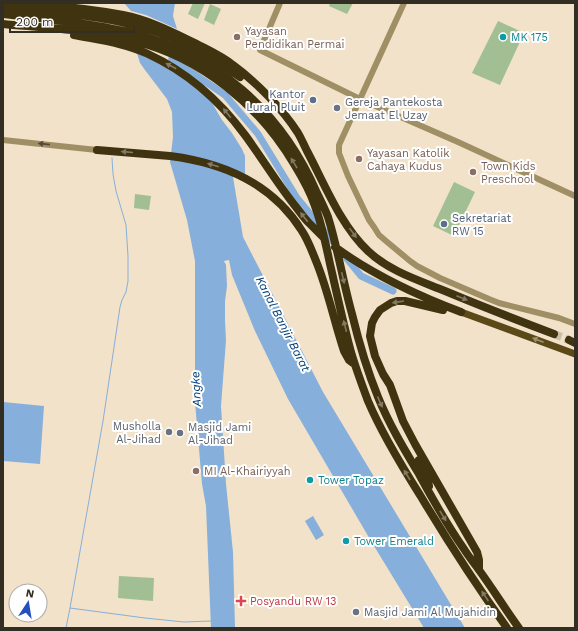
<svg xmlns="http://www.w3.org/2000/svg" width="578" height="631" font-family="'Work Sans',sans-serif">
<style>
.green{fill:#a1bf93}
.water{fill:#87afdb}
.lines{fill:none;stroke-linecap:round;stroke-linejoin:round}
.stream{stroke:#87afdb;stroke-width:1}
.river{stroke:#87afdb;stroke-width:7}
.highway-tunnel{stroke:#cbbea8;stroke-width:8;stroke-dasharray:8 4;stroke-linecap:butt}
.minor{stroke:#a08e64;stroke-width:6}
.major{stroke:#5c4918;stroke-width:7}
.highway{stroke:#40330f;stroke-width:8}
.oneway{fill:#837a63}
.oneway2{fill:#544b37}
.oneway3{fill:#9d9274}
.education-dot{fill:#8d6e63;stroke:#fff;stroke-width:1.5}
.culture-dot{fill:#0f9aa8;stroke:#fff;stroke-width:1.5}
.service-dot{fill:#5c6f8a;stroke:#fff;stroke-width:1.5}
.worship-dot{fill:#6b7280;stroke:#fff;stroke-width:1.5}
.health-dot{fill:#e0444e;stroke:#fff;stroke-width:1.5}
.labels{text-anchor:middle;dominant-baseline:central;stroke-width:4;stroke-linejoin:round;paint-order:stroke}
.education-label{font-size:11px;fill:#785e54;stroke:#fff;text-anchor:start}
.culture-label{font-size:11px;fill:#0d838f;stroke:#fff;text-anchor:start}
.service-label{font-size:11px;fill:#4e5e75;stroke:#fff;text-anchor:end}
.worship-label{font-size:11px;fill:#5b616d;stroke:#fff;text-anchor:start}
.health-label{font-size:11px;fill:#be3a42;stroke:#fff;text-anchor:start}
.water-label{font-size:12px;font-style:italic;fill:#013f75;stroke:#fff}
</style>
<rect width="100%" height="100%" fill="#f1e2c9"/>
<path class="green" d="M193,3H205L198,19L188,14Z
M330,3H353L347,14L329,6Z
M210,4L221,9L214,25L204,20Z
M498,21L524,33L500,85L472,73Z
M454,182L475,192L454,236L433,226Z
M135,194L151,196L149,210L134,208Z
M119,576L154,578L153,601L118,598Z"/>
<path class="water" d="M124,3H175L173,16L177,29L146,15L131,11Z
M137,53L180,73L208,96L222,120L232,133L242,149L245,156V175L233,177L243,237L323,392L465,628H424L371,541L288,399L255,331L232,275L229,260L224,261L226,265L227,286L225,301V321L226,340L221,406L226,484L233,552L235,628H211L206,506L202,484L195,402V261L187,220L170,162L173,137L172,112L167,99L145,70L140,63Z
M3,402L44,406L40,464L3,461Z
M313,516L324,535L316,540L305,521Z"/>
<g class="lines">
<path class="stream" d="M70,608L103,421L120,307L122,300L126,292L128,281V256L126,225L116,191L113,174L112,158
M66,628L70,608L145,618L184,622L211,621"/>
<path class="river" d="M170,49L176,72
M172,59L225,95L258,134L297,198L335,244
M344,255L361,276L393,291"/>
<path class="highway-tunnel" d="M554,334L569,340"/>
<path class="minor" d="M280,3L260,50L364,101L458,142L575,196
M404,3L339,145V153L348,176L369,220L374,227L379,235L386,241L410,261L417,266L440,278L489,299L499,303L559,318L575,324
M3,140L97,150"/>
<path class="major" d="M461,312L575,354"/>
<path class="highway" d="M13,3C23,4 34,4 44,5C70,7 97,10 123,15C149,20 172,32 195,43C208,50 222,56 233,65C256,82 282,108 298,133C301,138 304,145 307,151C324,183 341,226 368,251C389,271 418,280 445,291C481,306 517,320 554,334
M3,7C46,12 91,14 133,25C171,34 209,54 240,77
M3,14C36,18 70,21 103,27C111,29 120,30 128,32C216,54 281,110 317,193C321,201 325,209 328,217C338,249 343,282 352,314C359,343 367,370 378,397C389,424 404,449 419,474C433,500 447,525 464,549C469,557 474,563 479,570C493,589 505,609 519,628
M3,24C47,28 92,30 135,41C202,58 259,105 294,164C302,177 310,191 315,206C322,225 326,245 330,264C337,294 343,323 351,352C356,369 362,385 368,401C382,434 401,465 420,495C447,540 476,585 507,628
M74,35C99,40 125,43 148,54C187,72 219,100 245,135C262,158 277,183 296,207C300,212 304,218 309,223C314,228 319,233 324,238
M97,150C121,152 146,154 170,156C224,163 272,183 302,231C308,240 312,251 316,261C328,290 334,321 344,351L349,360L353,363
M335,247C373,275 416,295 461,312
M443,310L405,301H397L391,303L380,310L375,317L372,323L370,336L375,356L383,374L390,385L403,421L415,444L477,552L479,560V569
M569,340L575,343
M419,460L428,481L429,486"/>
</g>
<defs><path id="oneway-solid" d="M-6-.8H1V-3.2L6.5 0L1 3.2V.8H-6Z"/></defs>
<g class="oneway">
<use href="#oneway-solid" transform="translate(171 66) rotate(-152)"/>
<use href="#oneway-solid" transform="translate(227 113) rotate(-129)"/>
<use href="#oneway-solid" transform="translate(127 152) rotate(-175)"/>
<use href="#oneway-solid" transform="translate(294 163) rotate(-121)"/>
<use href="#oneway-solid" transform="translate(213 165) rotate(-164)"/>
<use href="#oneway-solid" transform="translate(304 217) rotate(-128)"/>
<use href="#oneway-solid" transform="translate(353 233) rotate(55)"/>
<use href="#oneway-solid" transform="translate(343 278) rotate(77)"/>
<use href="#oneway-solid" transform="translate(462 298) rotate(22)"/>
<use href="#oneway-solid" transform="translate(398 302) rotate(171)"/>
<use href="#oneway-solid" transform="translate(345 326) rotate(-104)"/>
<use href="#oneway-solid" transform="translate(380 402) rotate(66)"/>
<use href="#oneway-solid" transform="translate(407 475) rotate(-121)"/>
<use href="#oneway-solid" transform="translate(443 516) rotate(58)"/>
<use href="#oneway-solid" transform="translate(485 596) rotate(-124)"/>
</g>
<use class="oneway2" href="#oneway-solid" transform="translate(44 144) rotate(-174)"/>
<use class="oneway3" href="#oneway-solid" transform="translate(538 340) rotate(-159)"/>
<g class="education-dot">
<circle cx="237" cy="37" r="4"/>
<circle cx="359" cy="159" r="4"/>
<circle cx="473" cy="172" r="4"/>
<circle cx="196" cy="471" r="4"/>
</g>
<g class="culture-dot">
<circle cx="503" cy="37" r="4"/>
<circle cx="310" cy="480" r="4"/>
<circle cx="346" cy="541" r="4"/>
</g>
<g class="service-dot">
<circle cx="313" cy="100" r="4"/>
<circle cx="444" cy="224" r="4"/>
</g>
<g class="worship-dot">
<circle cx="337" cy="108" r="4"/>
<circle cx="169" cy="432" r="4"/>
<circle cx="180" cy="433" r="4"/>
<circle cx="356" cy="612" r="4"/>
</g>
<path class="health-dot" d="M239 595h4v4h4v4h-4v4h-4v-4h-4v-4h4z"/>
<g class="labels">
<g class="education-label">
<text x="245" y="31">Yayasan<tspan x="245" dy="13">Pendidikan Permai</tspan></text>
<text x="367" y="153">Yayasan Katolik<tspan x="367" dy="13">Cahaya Kudus</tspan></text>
<text x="481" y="166">Town Kids<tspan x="481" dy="13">Preschool</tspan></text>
<text x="204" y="471">MI Al-Khairiyyah</text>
</g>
<g class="culture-label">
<text x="511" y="37">MK 175</text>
<text x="318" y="480">Tower Topaz</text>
<text x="354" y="541">Tower Emerald</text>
</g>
<g class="service-label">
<text x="305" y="94">Kantor<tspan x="305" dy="13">Lurah Pluit</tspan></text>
<text x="452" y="218" text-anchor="start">Sekretariat<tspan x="452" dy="13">RW 15</tspan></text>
</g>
<g class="worship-label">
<text x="345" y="102">Gereja Pantekosta<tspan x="345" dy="13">Jemaat El Uzay</tspan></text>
<text x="161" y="426" text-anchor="end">Musholla<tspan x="161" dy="13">Al-Jihad</tspan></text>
<text x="188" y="427">Masjid Jami<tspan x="188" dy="13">Al-Jihad</tspan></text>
<text x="364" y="612">Masjid Jami Al Mujahidin</text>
</g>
<g class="health-label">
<text x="250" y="601">Posyandu RW 13</text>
</g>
<g class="water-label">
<text transform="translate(283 324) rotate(63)">Kanal Banjir Barat</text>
<text transform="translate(196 389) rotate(-93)">Angke</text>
</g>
</g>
<rect width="578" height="631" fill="none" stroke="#332e24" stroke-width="8"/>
<g transform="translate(28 603) rotate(12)"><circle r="19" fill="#ffffff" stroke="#adaba7"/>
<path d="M0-3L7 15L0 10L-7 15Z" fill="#2350be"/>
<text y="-6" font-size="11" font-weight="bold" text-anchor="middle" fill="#332e24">N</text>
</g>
<path d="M10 26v6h124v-6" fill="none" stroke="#332e24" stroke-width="2"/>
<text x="16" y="26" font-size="12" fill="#332e24" stroke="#ffffff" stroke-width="3" paint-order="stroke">200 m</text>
</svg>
